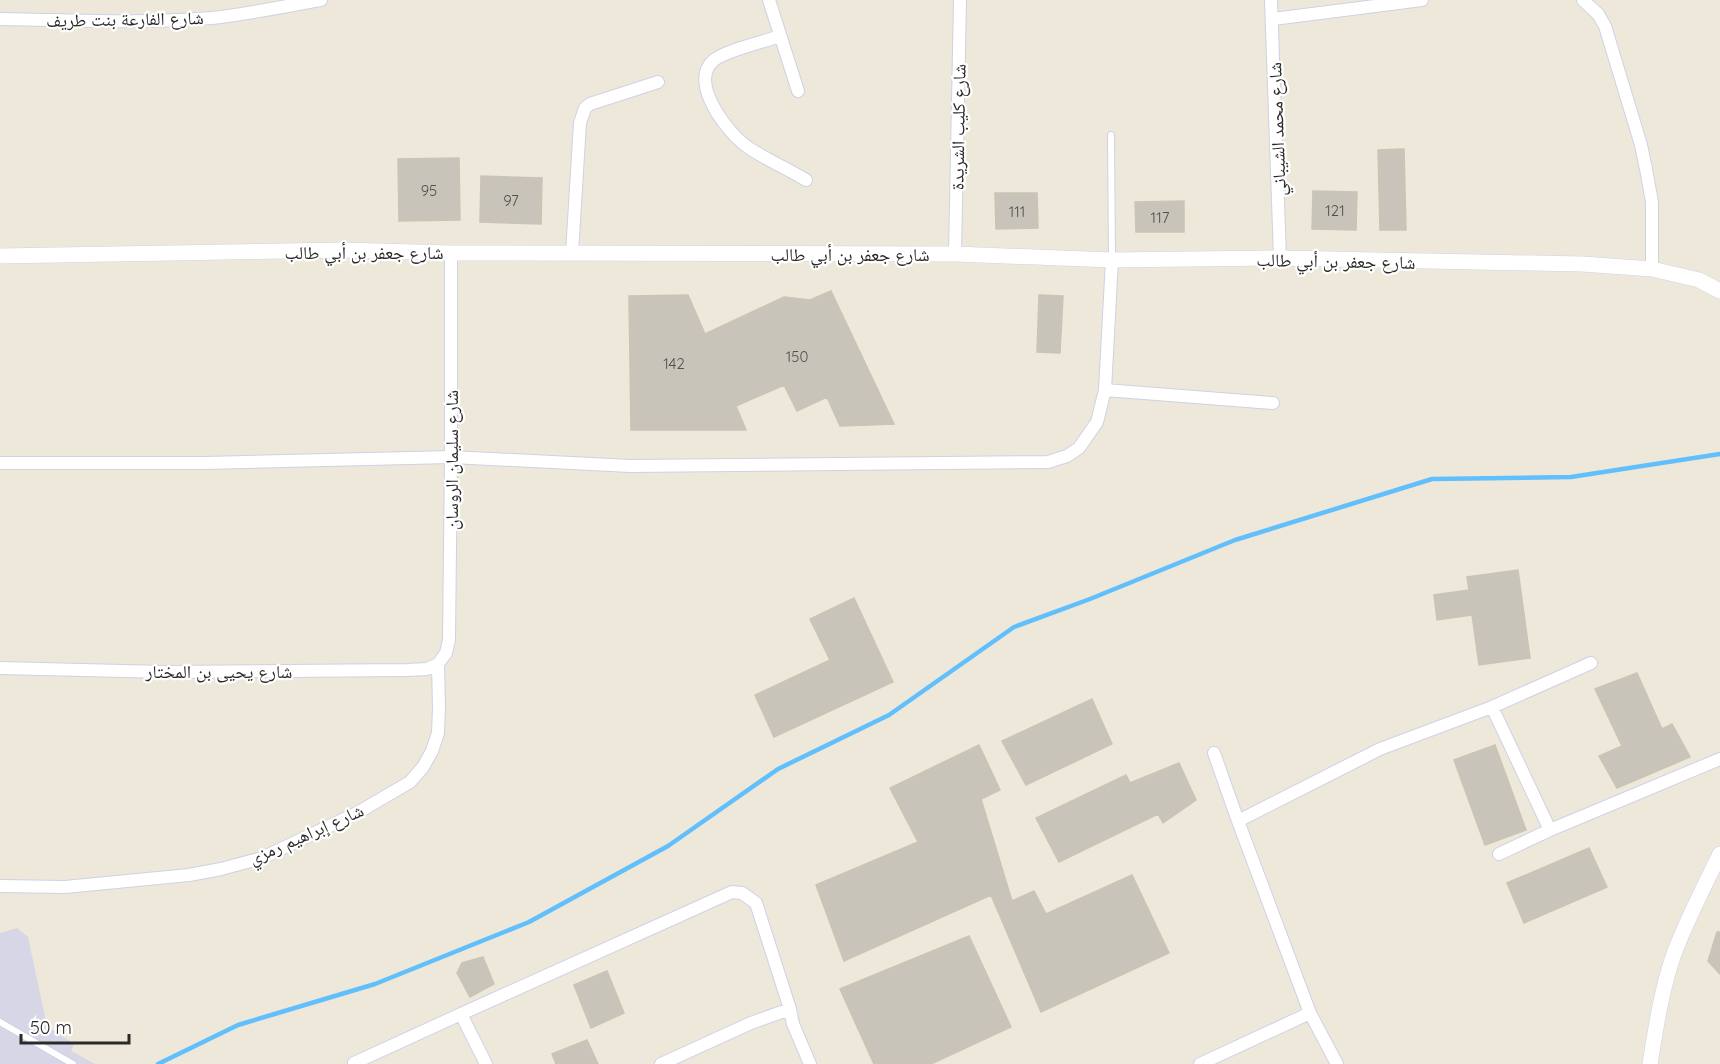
<svg xmlns="http://www.w3.org/2000/svg" width="1720" height="1064" font-family="Quicksand,'Noto Naskh Arabic',sans-serif">
<style>
.airport{fill:#d6d6e6}
.lines{fill:none;stroke-linecap:round;stroke-linejoin:round}
.stream{stroke:#61bffc;stroke-width:4.5}
.building{fill:#c9c4ba;stroke:#c9c4b4;stroke-width:1.5}
.service-casing{stroke:#cfd1e5;stroke-width:8}
.minor-casing{stroke:#cfd1e5;stroke-width:14}
.tertiary-casing{stroke:#cfd1e5;stroke-width:16}
.service{stroke:#fff;stroke-width:6}
.minor{stroke:#fff;stroke-width:12}
.tertiary{stroke:#fff;stroke-width:15}
.labels{text-anchor:middle;dominant-baseline:central;stroke-width:4.5;stroke-linejoin:round;paint-order:stroke}
.number-label{font-size:15px;fill:#52504e}
.street-label{font-size:18px;fill:#2a2a2a;stroke:#fff}
</style>
<rect width="100%" height="100%" fill="#eee8da"/>
<path class="airport" d="M17,928L28,937L47,1026L74,1044L71,1051L95,1064H0V933Z"/>
<g class="lines">
<path class="stream" d="M158,1064L238,1025L375,984L529,922L668,846L778,769L889,715L1014,627L1090,599L1235,540L1432,479L1571,477L1720,454"/>
</g>
<path class="building" d="M1404,149L1406,230H1380L1378,150Z
M459,158L460,220L399,221L398,159Z
M481,176L542,178L541,224L480,222Z
M1313,191L1357,192L1356,230L1312,229Z
M995,193H1037L1038,228L996,229Z
M1184,201V232H1136L1135,202Z
M831,291L894,424L840,426L827,397L797,411L784,385L736,406L746,430H631L629,296L688,295L705,334L784,297L810,300Z
M1039,295L1063,296L1060,353L1037,352Z
M1518,570L1530,658L1479,665L1472,615L1437,620L1434,595L1469,590L1467,577Z
M854,598L893,682L774,737L755,695L830,660L810,619Z
M1637,673L1662,729L1672,724L1690,757L1617,788L1599,756L1622,746L1595,689Z
M1092,699L1112,744L1026,785L1002,741Z
M979,745L1000,790L981,799L1012,901L1034,891L1046,914L1132,875L1169,953L1041,1012L991,895L844,961L816,885L918,842L890,788Z
M1495,745L1526,830L1485,845L1454,760Z
M1179,763L1196,800L1163,823L1158,814L1059,862L1036,818L1126,775L1130,783Z
M1589,848L1607,887L1524,923L1507,883Z
M1717,932H1720V974L1708,961Z
M969,936L1011,1027L931,1064H874L840,989Z
M483,957L494,984L470,997L457,973L462,963Z
M607,971L624,1013L591,1028L574,985Z
M587,1040L598,1064H556L552,1054Z"/>
<g class="lines">
<g class="service-casing">
<path id="service" d="M1111,135L1112,260
M0,1022L73,1064"/>
</g>
<g class="minor-casing">
<path id="minor" d="M769,0L798,91
M1271,0L1280,258
M1583,0L1598,14L1605,26L1641,145L1646,169L1652,202V269
M0,19C70,20 142,24 212,18C249,14 285,6 321,0
M1273,19L1422,0
M780,36C763,42 727,50 714,60C687,82 729,135 749,148C767,160 788,169 806,180
M572,253L580,123L585,108L590,104L658,82
M955,254L960,0
M1105,390L1273,403
M0,463H205L451,457L630,466L1048,462L1067,456L1079,448L1097,422L1105,390L1112,260
M438,664L446,653L449,640L451,457V253
M0,668L164,672L407,670L427,669L438,664
M1492,707L1550,830
M1214,753L1238,821L1310,1013L1337,1064
M1238,821L1380,749L1492,707L1591,663
M1499,854L1550,830L1720,759
M0,886L65,887L189,875L221,869L262,858L357,813L410,782L423,767L432,751L438,733L439,708L438,664
M461,1014L732,892L742,893L756,903L790,1009
M354,1063L461,1014L486,1064
M661,1064L751,1023L790,1009L793,1024L810,1064
M1200,1064L1310,1013"/>
</g>
<g class="tertiary-casing">
<path id="tertiary" d="M0,256L343,250L451,253L955,254L1112,260L1280,258L1582,264L1652,269L1699,280L1720,291
M1650,1064C1656,1026 1662,987 1675,951C1688,918 1704,886 1720,854"/>
</g>
<use href="#service" class="service"/>
<use href="#minor" class="minor"/>
<use href="#tertiary" class="tertiary"/>
</g>
<g class="labels">
<g class="number-label">
<text x="429" y="190">95</text>
<text x="511" y="200">97</text>
<text x="1335" y="210">121</text>
<text x="1017" y="211">111</text>
<text x="1160" y="217">117</text>
<text x="797" y="356">150</text>
<text x="674" y="363">142</text>
</g>
<g class="street-label">
<text transform="translate(125 19) rotate(-1)">شارع الفارعة بنت طريف</text>
<text transform="translate(958 127) rotate(-89)">شارع كليب الشريدة</text>
<text transform="translate(1277 129) rotate(-92)">شارع محمد الشيباني</text>
<text x="364" y="252">شارع جعفر بن أبي طالب</text>
<text x="850" y="254">شارع جعفر بن أبي طالب</text>
<text transform="translate(1336 261) rotate(1)">شارع جعفر بن أبي طالب</text>
<text transform="translate(451 460) rotate(-90)">شارع سليمان الروسان</text>
<text x="219" y="671">شارع يحيى بن المختار</text>
<text transform="translate(306 834) rotate(-24)">شارع إبراهيم رمزي</text>
</g>
</g>
<path d="M21 1034v9h108v-9" fill="none" stroke="#2a2a2a" stroke-width="3"/>
<text x="30" y="1034" font-size="18" fill="#2a2a2a" stroke="#ffffff" stroke-width="4.5" paint-order="stroke">50 m</text>
</svg>
